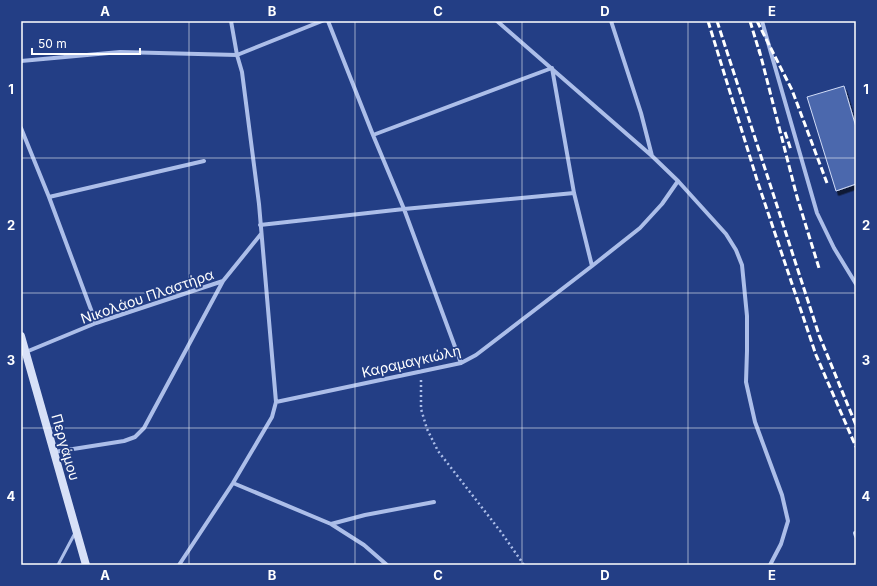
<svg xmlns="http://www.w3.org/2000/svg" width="877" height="586" font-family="Inter,sans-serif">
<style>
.building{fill:#4b68ad;stroke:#d1dcf7;filter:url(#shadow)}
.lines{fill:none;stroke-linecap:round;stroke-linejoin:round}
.path{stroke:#acbee9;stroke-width:2.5;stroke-dasharray:2 3;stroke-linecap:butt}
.lane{stroke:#acbee9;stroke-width:3}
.street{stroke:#acbee9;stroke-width:4}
.secondary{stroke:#d7e0f7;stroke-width:8}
.rail{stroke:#fff;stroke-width:3;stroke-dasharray:7 3;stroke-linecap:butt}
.grid{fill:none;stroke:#fff;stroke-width:1;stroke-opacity:0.55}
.labels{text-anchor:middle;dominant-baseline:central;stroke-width:3.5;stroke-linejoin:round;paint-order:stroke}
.street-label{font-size:14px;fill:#fff;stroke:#233e85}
.neatline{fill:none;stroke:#fff;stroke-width:1.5}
.grid-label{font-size:13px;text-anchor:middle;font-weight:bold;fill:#fff}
</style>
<defs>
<filter id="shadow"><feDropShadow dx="2.5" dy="4.5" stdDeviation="0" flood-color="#0009"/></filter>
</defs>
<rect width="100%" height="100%" fill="#233e85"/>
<path class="building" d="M844,86L856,127V184L836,191L807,97Z"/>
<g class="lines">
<path class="path" d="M421,380V409L427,429L438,451L501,532L524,565"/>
<path class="lane" d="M58,565L75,533"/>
<path class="street" d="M231,21L237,55L242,72L259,204L276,402
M328,21L373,135L404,209L461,363
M497,21L652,156
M611,21L641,113L652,156L678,181L726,234L736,250L742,265L747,316V351L746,382L755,422L782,495L788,521L781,544L770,565
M762,21L771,53L817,213L834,248L856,284
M21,61L120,52L237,55L322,21
M21,128L49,197L96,323
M373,135L552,68L574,193L592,266
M49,197L204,161
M260,225L404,209L574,193
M21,354L96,323L223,281L261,234
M54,452L124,441L135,437L144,428L223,281
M233,483L331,524L364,545L387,565
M331,524L365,515L434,502
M855,533L856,536
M179,565L233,483L272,417L276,402L461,363L476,355L592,266L640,228L662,204L678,181"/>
<path class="secondary" d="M21,336L86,565"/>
<path class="rail" d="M708,21L758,183L816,355L856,447
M717,21L819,335L856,425
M750,21L760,54
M757,21L792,90L827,183
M759,49L797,197L819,268
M785,132L791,150"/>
</g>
<path class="grid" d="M189,21V565M355,21V565M522,21V565M688,21V565M21,158H856M21,293H856M21,428H856"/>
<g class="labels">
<g class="street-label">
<text transform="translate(147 296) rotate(-19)">Νικολάου Πλαστήρα</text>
<text transform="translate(411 361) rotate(-13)">Καραμαγκιώλη</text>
<text transform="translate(66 447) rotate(74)">Περγάμου</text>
</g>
</g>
<rect width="877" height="586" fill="none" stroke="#233e85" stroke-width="44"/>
<path d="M32 48v6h108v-6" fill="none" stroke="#ffffff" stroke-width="2"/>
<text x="38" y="48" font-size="12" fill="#ffffff" stroke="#233e85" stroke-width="3" paint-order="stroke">50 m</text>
<rect x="22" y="22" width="833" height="542" class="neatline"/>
<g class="grid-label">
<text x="105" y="16">A</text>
<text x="272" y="16">B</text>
<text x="438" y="16">C</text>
<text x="605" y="16">D</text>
<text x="772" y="16">E</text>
<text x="11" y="94">1</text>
<text x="866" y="94">1</text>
<text x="11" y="230">2</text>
<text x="866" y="230">2</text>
<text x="11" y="365">3</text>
<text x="866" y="365">3</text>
<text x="11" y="501">4</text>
<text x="866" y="501">4</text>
<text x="105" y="580">A</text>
<text x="272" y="580">B</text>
<text x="438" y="580">C</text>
<text x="605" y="580">D</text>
<text x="772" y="580">E</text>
</g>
</svg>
